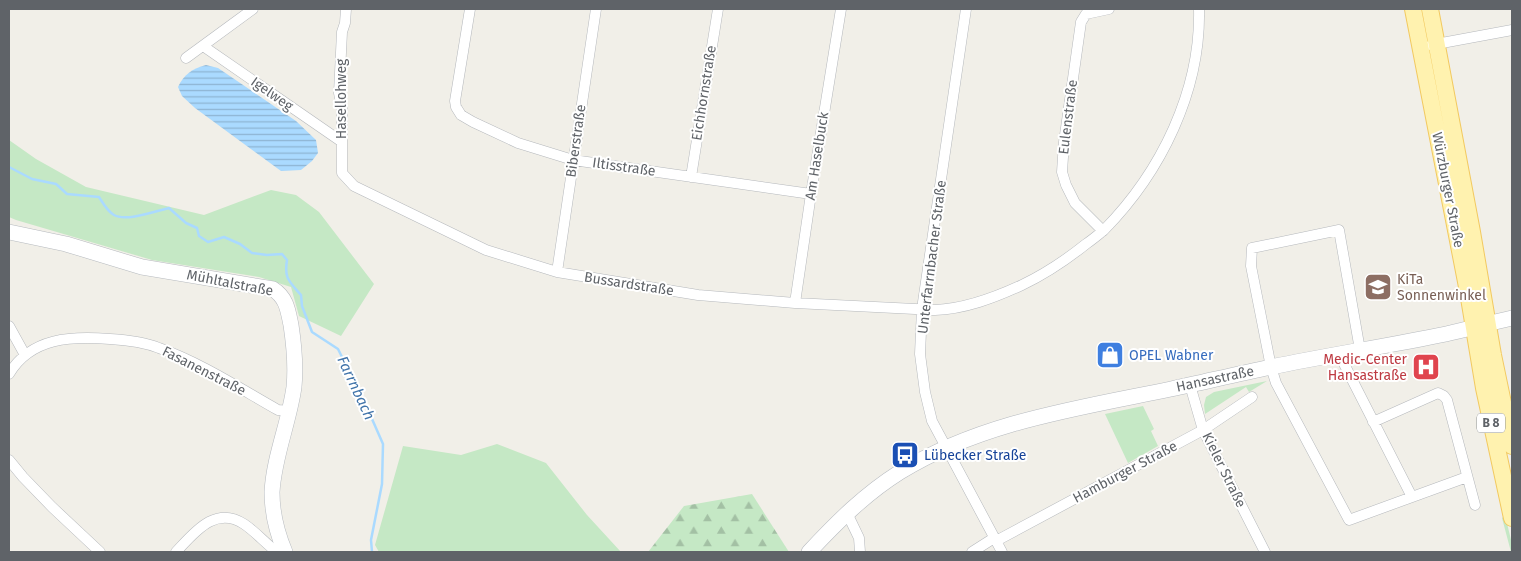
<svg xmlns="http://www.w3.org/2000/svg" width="1521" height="561" font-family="'Fira Sans',sans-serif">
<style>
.grass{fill:#c5e8c5}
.forest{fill:url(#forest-firs)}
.water{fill:url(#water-rules)}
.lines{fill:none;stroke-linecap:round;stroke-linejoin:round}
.stream{stroke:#aadaff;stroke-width:2.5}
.street-casing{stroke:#b5b8bc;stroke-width:11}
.secondary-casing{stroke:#b6babf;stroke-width:16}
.primary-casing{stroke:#f2c960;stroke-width:18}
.street{stroke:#fff;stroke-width:10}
.secondary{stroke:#fff;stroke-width:15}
.primary{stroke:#fff2af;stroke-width:16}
.labels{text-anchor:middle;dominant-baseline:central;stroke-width:4;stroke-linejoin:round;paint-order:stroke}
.shield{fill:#fff;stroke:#8f9295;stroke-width:1}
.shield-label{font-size:12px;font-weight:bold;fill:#5f6368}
.street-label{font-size:14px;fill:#5f6368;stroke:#fff}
.education-label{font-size:14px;fill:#785e54;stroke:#fff;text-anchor:start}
.shop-label{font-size:14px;fill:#366cbe;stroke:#fff;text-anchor:start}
.health-label{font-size:14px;fill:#be3a42;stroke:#fff;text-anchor:end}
.transit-label{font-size:14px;fill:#164399;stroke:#fff;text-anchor:start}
.water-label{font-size:15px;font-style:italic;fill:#4174aa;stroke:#fff}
</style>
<defs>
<pattern id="forest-firs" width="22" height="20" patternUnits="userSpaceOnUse" patternTransform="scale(1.25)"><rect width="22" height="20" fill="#c5e8c5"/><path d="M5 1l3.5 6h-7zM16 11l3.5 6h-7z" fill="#a3c0a4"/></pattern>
<pattern id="water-rules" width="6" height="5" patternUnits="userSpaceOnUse" patternTransform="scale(1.25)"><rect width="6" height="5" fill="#aadaff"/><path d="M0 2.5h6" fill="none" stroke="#8eb4d2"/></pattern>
</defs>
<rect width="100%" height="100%" fill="#f1efe8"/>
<path class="grass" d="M9,140L36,159L86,187L204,215L271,190L296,195L319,212L374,284L341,336L299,316L291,287L259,277L152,260L16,220L9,217Z
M1267,381L1249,392L1246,387L1205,414L1204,405L1206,397L1214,392Z
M1143,406L1154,429L1151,431L1158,446L1128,463L1105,414Z
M497,444L546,463L587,515L621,552H379L375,545L403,446L461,455Z
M1505,515L1512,544V552H1511L1502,518Z"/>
<path class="forest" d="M752,494L789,552H648L684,506Z"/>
<path class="water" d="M206,65L218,68L296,121L316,140L318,153L312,161L301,170L281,171L195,108L182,96L178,87C184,74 192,69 206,65Z"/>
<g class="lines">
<path class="stream" d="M9,167L32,179L56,184L67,194L99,197C103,203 107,211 114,215C126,222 156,211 169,208L186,223L197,228L199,236L208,242L224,237L240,244L252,253L267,255L282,254L287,260C284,279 289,281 301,295L302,306L312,332L338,349L365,403L383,444L382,484L371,540L372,552"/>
<g class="street-casing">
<path id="street" d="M346,9L345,23L342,32L339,93L342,108V173L354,186L486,250L557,272L698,295L795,303L935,310C965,309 994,298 1022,285C1045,274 1066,260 1086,244C1092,240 1098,235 1104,230C1161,172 1201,91 1199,9
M470,9L455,101L456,107L461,115L473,122L518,143L573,160L811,194
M966,9L922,309L920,354L925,392L932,421L1002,552
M1431,45L1512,30
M203,46L342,142
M186,58L253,9
M691,177L718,9
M1103,231L1075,203L1066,185L1062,172L1064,142L1081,22L1086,14L1109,9
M557,272L596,9
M795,303L811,194L841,9
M9,326L25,355
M1360,350L1339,230L1252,248L1251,266L1271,367L1276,383L1349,520L1467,477
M1339,354L1412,497
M9,374C31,337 72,336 110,339C127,340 144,342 159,348C201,363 239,388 278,410L289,411
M1190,385L1203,430L1265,552
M1373,422L1438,393L1444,396L1447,400L1475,505
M9,460L23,477L52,507L100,552
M847,513L859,538L860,552
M996,541L1203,430L1252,397
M176,552C194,533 215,505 244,524C256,532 266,544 277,552
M972,552L994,538"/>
</g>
<g class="secondary-casing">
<path id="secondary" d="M9,232L66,244L142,267L273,289C287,298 288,311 291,325C294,345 296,367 294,387C289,423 274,456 272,492C272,513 277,533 285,552
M809,552C837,522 865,494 900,472C981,422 1079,408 1171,389C1204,382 1237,374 1271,367C1329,355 1388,346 1446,334C1468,329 1490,323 1512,318"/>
</g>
<g class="primary-casing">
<path id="primary" d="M1413,9L1468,292L1484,388L1512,518
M1430,9L1472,232L1493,355L1512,446"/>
</g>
<use href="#street" class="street"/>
<use href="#secondary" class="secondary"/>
<use href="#primary" class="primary"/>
</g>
<defs>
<g id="school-square" transform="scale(1.4375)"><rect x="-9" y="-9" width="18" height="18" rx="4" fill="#8d6e63" stroke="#fff"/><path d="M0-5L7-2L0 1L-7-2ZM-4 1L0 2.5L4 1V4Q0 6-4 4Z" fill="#fff"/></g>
<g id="shop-square" transform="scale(1.4375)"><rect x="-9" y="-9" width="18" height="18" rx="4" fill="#3f7fe0" stroke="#fff"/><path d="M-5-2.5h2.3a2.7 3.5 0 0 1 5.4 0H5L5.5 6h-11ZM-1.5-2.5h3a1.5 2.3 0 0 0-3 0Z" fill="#fff"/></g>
<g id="hospital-square" transform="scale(1.4375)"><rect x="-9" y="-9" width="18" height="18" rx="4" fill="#e0444e" stroke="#fff"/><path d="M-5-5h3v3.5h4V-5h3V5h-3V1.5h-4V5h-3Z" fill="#fff"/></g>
<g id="bus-square" transform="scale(1.4375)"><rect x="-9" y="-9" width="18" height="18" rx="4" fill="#1a4fb4" stroke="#fff"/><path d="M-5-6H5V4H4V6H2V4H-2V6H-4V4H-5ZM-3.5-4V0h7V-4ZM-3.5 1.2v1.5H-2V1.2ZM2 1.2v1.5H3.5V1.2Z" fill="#fff"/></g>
</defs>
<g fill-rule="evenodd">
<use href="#school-square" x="1378" y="287"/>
<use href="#shop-square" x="1110" y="355"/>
<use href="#hospital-square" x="1426" y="367"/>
<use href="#bus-square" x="905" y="455"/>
</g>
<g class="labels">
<rect class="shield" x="1477" y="413.5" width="28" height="19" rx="4"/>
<g class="shield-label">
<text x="1491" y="423">B 8</text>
</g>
<g class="street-label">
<text transform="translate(704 93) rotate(-81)">Eichhornstraße</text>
<text transform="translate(272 94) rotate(35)">Igelweg</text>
<text transform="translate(341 99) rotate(-90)">Hasellohweg</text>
<text transform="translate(1068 117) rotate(-83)">Eulenstraße</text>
<text transform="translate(576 141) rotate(-82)">Biberstraße</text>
<text transform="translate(817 156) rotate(-81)">Am Haselbuck</text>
<text transform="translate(624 167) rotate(8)">Iltisstraße</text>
<text transform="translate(1448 190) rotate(79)">Würzburger Straße</text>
<text transform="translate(932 257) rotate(-83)">Unterfarrnbacher Straße</text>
<text transform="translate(230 283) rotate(11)">Mühltalstraße</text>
<text transform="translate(629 284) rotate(9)">Bussardstraße</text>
<text transform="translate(204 371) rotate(27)">Fasanenstraße</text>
<text transform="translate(1215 379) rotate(-12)">Hansastraße</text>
<text transform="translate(1224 470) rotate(64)">Kieler Straße</text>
<text transform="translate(1125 472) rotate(-28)">Hamburger Straße</text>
</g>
<g class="education-label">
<text x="1397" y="279">KiTa<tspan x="1397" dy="16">Sonnenwinkel</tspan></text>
</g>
<g class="shop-label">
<text x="1129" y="355">OPEL Wabner</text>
</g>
<g class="health-label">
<text x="1407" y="359">Medic-Center<tspan x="1407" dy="16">Hansastraße</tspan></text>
</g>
<g class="transit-label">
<text x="924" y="455">Lübecker Straße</text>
</g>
<g class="water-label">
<text transform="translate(356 388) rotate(65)">Farrnbach</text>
</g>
</g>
<rect width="1521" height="561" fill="none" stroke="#5f6368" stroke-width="20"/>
</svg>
